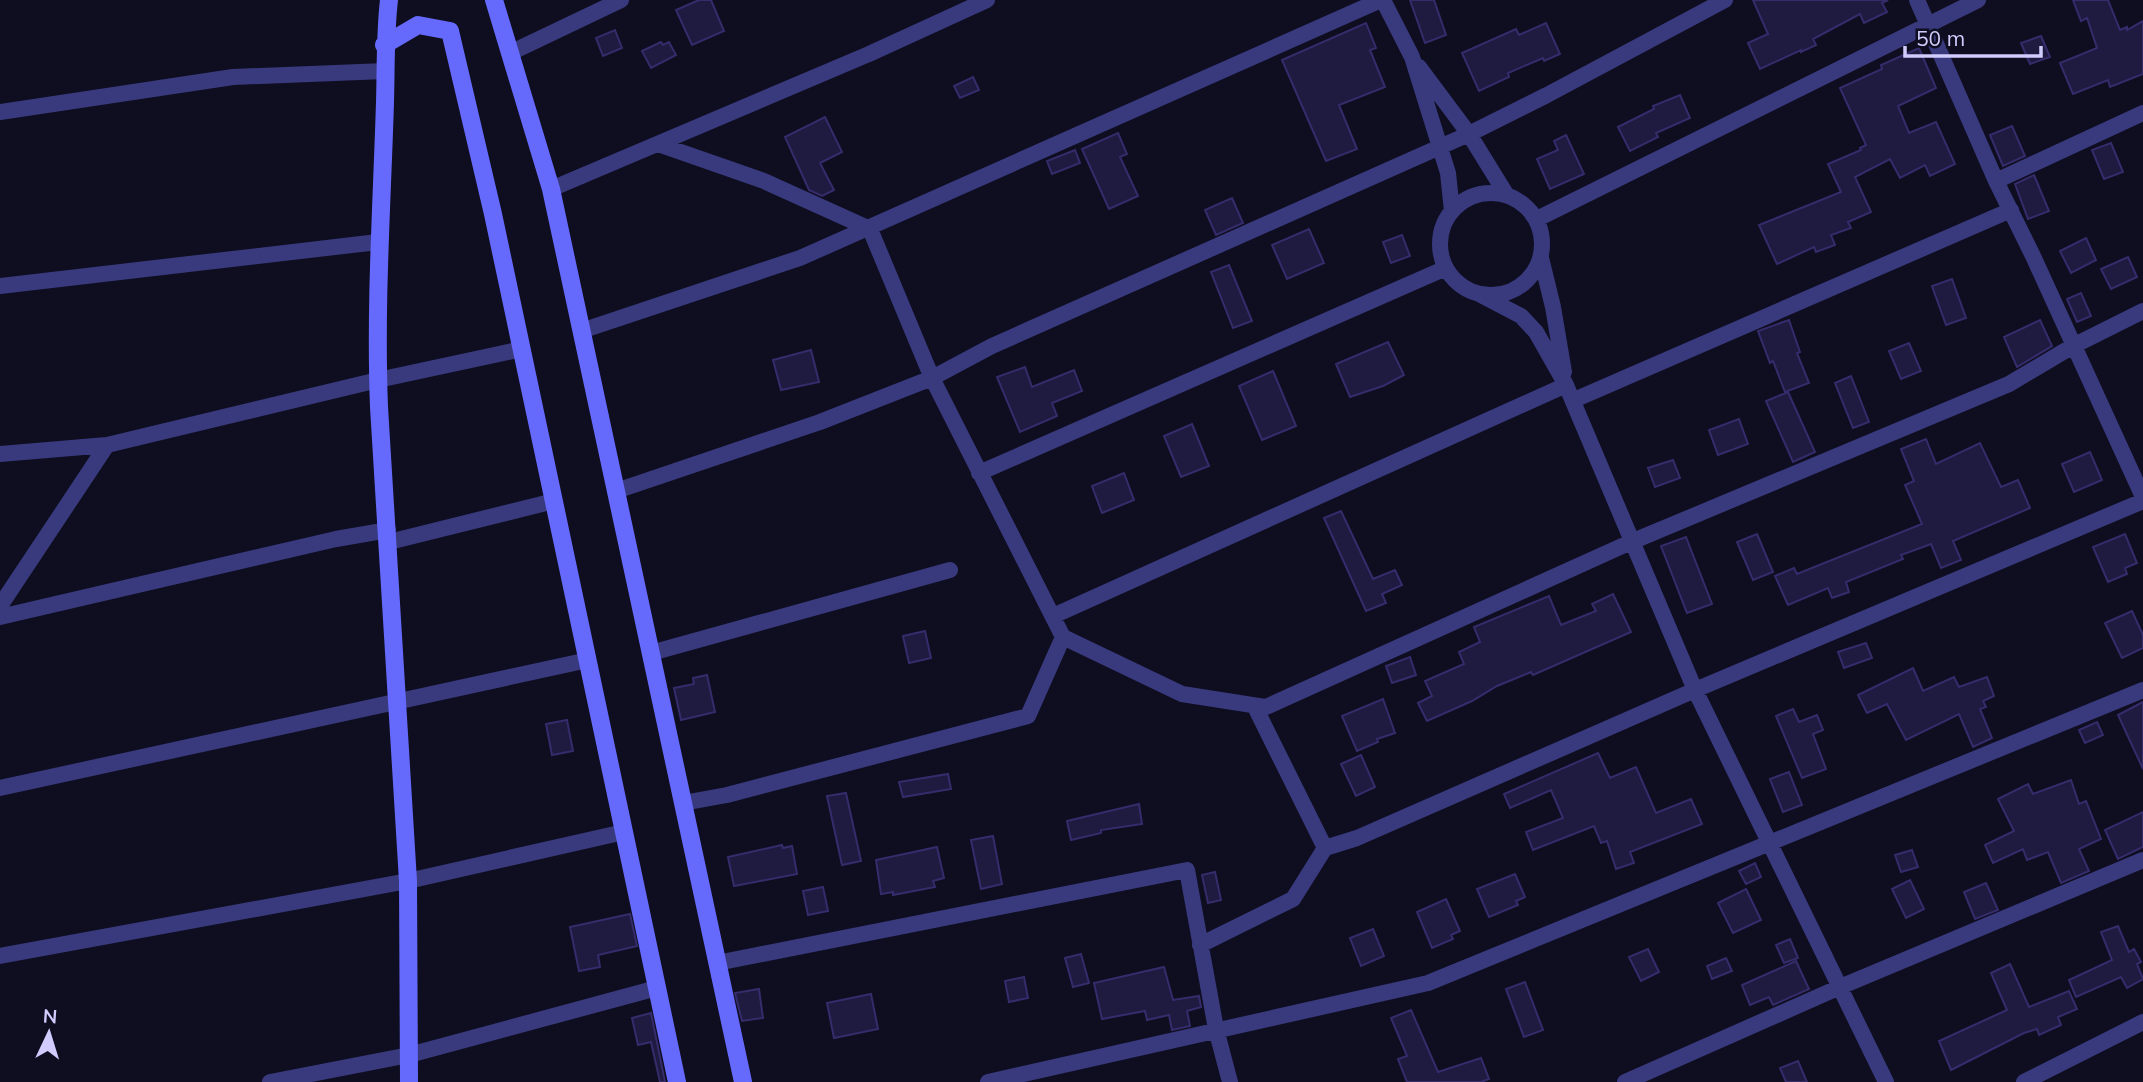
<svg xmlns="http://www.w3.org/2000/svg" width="2143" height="1082" font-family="Mulish,sans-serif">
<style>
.building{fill:#1f1a40;stroke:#352c6c;stroke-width:2}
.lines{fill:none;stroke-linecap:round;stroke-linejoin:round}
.minor{stroke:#393a7e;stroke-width:16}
.secondary{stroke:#666afc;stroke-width:18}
</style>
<rect width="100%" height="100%" fill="#0f0d20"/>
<path class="building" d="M699,0H711L724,31L692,45L676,10Z
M1410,0H1434L1446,35L1425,43Z
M1753,0H1888L1882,3L1887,12L1864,23L1860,14L1813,39L1816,45L1801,52V50L1760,69L1748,43L1768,34Z
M2073,0H2108L2120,30L2127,27V30L2143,21V74L2110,87L2108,80L2073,94L2060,63L2097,48L2087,18L2081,21Z
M1366,23L1376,48L1370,50L1385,87L1339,105L1357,149L1326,161L1282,60Z
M1546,23L1560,54L1544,61L1543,58L1508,73L1509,77L1479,91L1462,53L1516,29L1519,35Z
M615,30L622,48L603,56L596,38Z
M2041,36L2050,57L2030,64L2021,43Z
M661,42L663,45L669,42L676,55L651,68L642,51Z
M1919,48L1936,88L1898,106L1909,133L1936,122L1955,164L1930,176L1925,165L1900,178L1890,159L1855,177L1871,212L1848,222L1851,228L1831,235L1835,245L1816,252L1814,247L1777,264L1759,225L1841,192L1828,164L1861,150L1860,148L1866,145L1840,88L1882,69L1881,65Z
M973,77L979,90L960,98L954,86Z
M1680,95L1690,118L1656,133L1658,137L1630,151L1618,127L1654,109L1653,106Z
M825,117L842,152L820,163L834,190L822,196L809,190L785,137Z
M2012,126L2025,156L2003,166L1990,135Z
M1118,133L1127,154L1120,157L1138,196L1109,209L1082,149Z
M1566,135L1584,174L1550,189L1537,159L1558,150L1554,141Z
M2111,143L2123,172L2104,179L2092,150Z
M1075,150L1080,163L1052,174L1047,161Z
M2034,175L2049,211L2028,219L2015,184Z
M1232,198L1243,223L1216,235L1205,210Z
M1309,229L1324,263L1287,279L1272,245Z
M1402,235L1410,256L1391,263L1383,242Z
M2086,238L2096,260L2071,273L2060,251Z
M2128,257L2137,277L2111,289L2101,269Z
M1229,265L1252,321L1233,328L1211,272Z
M1952,279L1966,318L1946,325L1932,286Z
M2081,293L2091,316L2077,322L2067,299Z
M1789,320L1800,352L1797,353L1809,383L1785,392L1773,361L1770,363L1758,331Z
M2040,320L2052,346L2017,367L2004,337Z
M1388,342L1404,375L1383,386L1350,397L1336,364Z
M1909,343L1921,371L1901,379L1889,351Z
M811,350L819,382L781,390L773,360Z
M1025,367L1032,387L1074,370L1082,391L1052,403L1057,416L1020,432L997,377Z
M1273,371L1296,426L1262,440L1239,386Z
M1851,376L1869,422L1853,428L1835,383Z
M1788,392L1815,452L1793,462L1766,401Z
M1739,419L1748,444L1718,455L1709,430Z
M1192,424L1209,466L1181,477L1164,436Z
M1926,439L1936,464L1980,443L2001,487L2018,480L2030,508L1953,541L1961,560L1941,568L1931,544L1901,555L1903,559L1846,582L1849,592L1832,598L1828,588L1788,605L1775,576L1794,568L1797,574L1922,524L1905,485L1914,481L1901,449Z
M2090,452L2102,480L2074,492L2062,464Z
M1673,460L1680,478L1655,487L1648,468Z
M1124,473L1134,500L1102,513L1092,486Z
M1341,511L1373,579L1395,570L1402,585L1382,594L1386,603L1366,611L1324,518Z
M1757,534L1773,572L1753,580L1737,542Z
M2125,534L2137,563L2125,568L2127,574L2108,582L2093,547Z
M1686,537L1712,604L1687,613L1661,546Z
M1613,594L1631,632L1533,675L1531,672L1497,686L1472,701L1427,721L1418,703L1432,696L1425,681L1464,664L1459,652L1480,642L1474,627L1549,596L1561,625L1596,611L1592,604Z
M2132,611L2143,635V648L2122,658L2105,623Z
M925,631L931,658L909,663L903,636Z
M1866,643L1872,658L1844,668L1838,652Z
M1410,657L1416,675L1392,683L1386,666Z
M1913,668L1923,691L1954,677L1959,687L1987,677L1994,696L1983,701L1986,707L1980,709L1992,738L1973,747L1959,714L1906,740L1887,704L1867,713L1858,695Z
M707,675L715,712L681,720L674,688L694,684L693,678Z
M1383,699L1395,733L1377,739L1378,742L1357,751L1342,716Z
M2143,702V769L2118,715Z
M1793,709L1799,722L1817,715L1823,730L1813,734L1826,769L1802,778L1776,716Z
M567,720L573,751L552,755L546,724Z
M2097,722L2103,735L2085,743L2079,730Z
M1598,753L1610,778L1636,767L1656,813L1691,799L1702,824L1630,852L1634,863L1616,869L1607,841L1601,843L1594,826L1533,850L1526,832L1563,818L1551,790L1510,808L1504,794Z
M1361,755L1375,787L1356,796L1341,764Z
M1789,772L1802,805L1783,812L1770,779Z
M948,774L951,789L903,797L899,782Z
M2071,780L2079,804L2086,801L2101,839L2079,849L2089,871L2061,883L2048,852L2027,860L2023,849L1993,863L1985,845L2014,831L1998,799L2028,784L2033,794Z
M846,793L861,861L842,865L827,796Z
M1139,804L1142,824L1101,830V833L1071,840L1067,821Z
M2143,812V847L2118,859L2105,830Z
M993,836L1002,884L981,889L971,840Z
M782,845L783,848L792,846L797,874L734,886L728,857Z
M937,847L944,878L933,881L935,887L893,895V892L881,894L876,860Z
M1912,850L1918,867L1901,872L1895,855Z
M1755,863L1761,877L1746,884L1739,871Z
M1215,872L1221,900L1208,903L1202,875Z
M1515,874L1525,897L1516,901L1518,905L1489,917L1477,889Z
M1910,880L1924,909L1906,918L1892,889Z
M1986,883L1998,910L1975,919L1964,892Z
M823,887L828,911L808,915L803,891Z
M1746,889L1761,920L1733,933L1718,903Z
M1446,899L1460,931L1451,935L1453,939L1432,948L1417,912Z
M630,914L637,946L598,955L600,967L579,971L570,927Z
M2118,926L2129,952L2134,949L2141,962L2137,964L2143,979L2127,988L2121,977L2076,997L2069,980L2112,960L2101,932Z
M1373,929L1384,956L1361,966L1350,938Z
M1790,939L1798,958L1784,963L1776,945Z
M1648,949L1659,972L1641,981L1629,957Z
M1081,954L1089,983L1073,987L1065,958Z
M1726,958L1732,971L1712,979L1707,966Z
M1796,961L1809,989L1773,1005L1769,997L1750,1005L1742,985Z
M2010,964L2029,1007L2069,991L2077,1009L2058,1017L2061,1025L2039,1035L2037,1029L2024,1033L1951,1070L1939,1041L2007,1010L1991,973Z
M1164,967L1173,1000L1199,996L1201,1007L1187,1011L1190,1026L1172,1030L1169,1015L1147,1020L1145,1011L1102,1019L1094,983Z
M1024,977L1028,998L1009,1002L1005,981Z
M1525,982L1543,1030L1524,1037L1506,989Z
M759,989L763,1018L742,1021L735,993Z
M871,994L878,1029L834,1038L827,1003Z
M1411,1010L1438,1072L1481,1058L1489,1079L1481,1082H1407L1398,1059L1407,1056L1391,1018Z
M651,1013L665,1082H660L651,1042L638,1045L632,1018Z
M1798,1061L1807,1082H1786L1780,1068Z"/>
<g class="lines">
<path class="minor" d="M1383,0L1412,57L1448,173L1452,211
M1917,0L1996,181L2033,256L2143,497
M510,53L621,0
M1419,67L1469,134L1506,194
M0,112L233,77L385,71
M658,144L764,181L870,229L932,378L1063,637L1182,694L1265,707
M1996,181L2143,113
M551,189L869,54L987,0
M1440 244a51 51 0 1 1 102 0a51 51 0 1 1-102 0Z
M1537,219L1978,0
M1541,258L1553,307L1564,372
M0,286L378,242
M1477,293L1521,316L1536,332L1566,385L1695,690L1886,1082
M581,331L800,258L1381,0
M1574,400L2011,210
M0,454L107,445L378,380L522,349
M979,473L1446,268
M616,491L820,422L932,378L992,346L1469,134L1547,95L1725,0
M389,542L554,501
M0,606L107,445
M1053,616L1566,385
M0,617L336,539L388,530
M651,653L950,570
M0,788L588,660
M683,803L727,795L1028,716L1063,637
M1325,848L1357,838L1695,690L2143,501
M1200,945L1293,899L1325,848L1257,711L1631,542L2009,384L2073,346L2143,311
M0,956L408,881L624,832
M717,963L1187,870L1216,1029L1230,1082
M270,1082L409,1055L657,988
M988,1082L1428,983L2143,690
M1625,1082L1840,987L2143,860
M2024,1082L2143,1022"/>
<path class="secondary" d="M389,0C385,34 386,67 385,102C382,203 375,304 379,407L408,881L409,1082
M494,0L551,189L743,1082
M384,45L418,25L450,31L493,214L677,1082"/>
</g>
<g transform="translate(49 1033) rotate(4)" stroke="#0f0d20" stroke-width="5" paint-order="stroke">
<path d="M0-5L12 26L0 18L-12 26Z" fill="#d0cdfe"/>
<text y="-10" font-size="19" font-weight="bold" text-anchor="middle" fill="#d0cdfe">N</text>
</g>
<path d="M1905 46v10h136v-10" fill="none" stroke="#d0cdfe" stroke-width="3.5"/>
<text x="1916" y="46" font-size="21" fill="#d0cdfe" stroke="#0f0d20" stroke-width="5" paint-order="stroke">50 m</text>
</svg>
